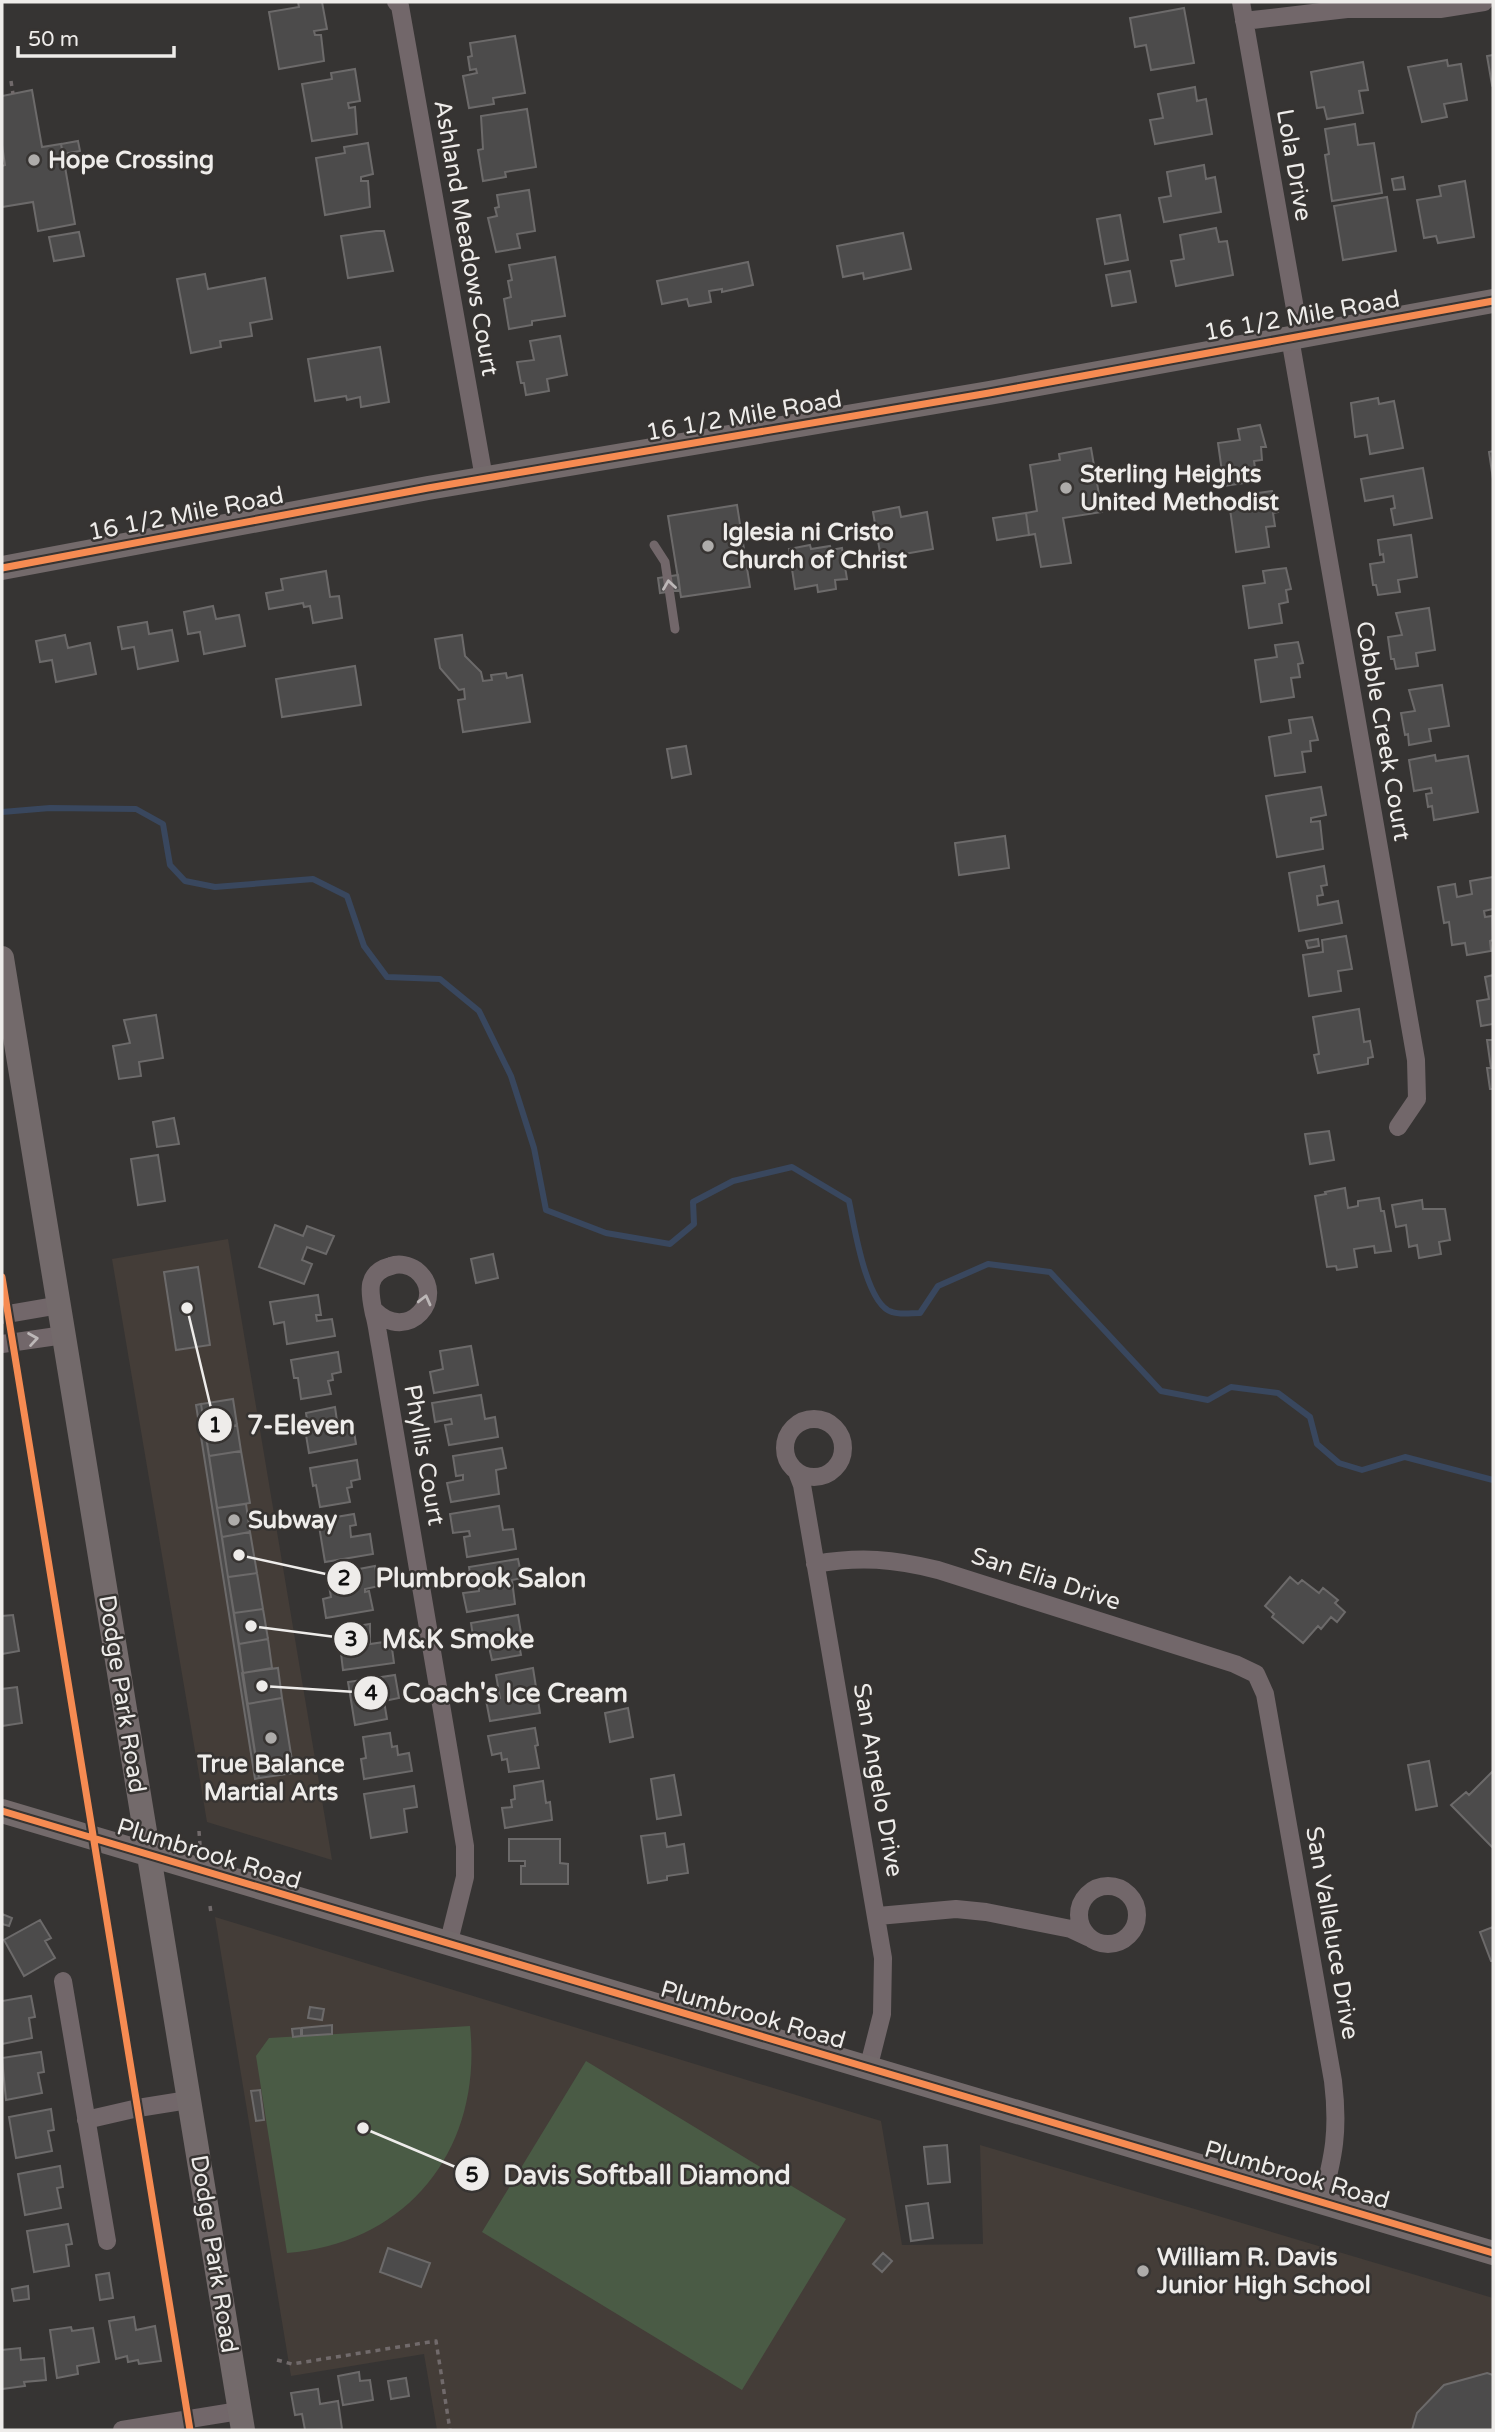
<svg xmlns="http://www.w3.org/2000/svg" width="1495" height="2432" font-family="'Varela Round',sans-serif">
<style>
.built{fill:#443d38}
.green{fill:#4a5b45}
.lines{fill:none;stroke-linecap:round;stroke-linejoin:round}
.stream{stroke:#39475e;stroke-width:6}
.building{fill:#4c4b4b;stroke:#6c6a6a;stroke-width:2}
.path{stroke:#716a6b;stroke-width:3.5;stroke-dasharray:5 5;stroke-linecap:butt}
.lane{stroke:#72676a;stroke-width:9}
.street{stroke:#72676a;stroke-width:18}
.secondary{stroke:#736a6b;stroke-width:24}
.cycleway-casing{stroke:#373432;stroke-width:11}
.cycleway{stroke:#f68b52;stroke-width:7}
.oneway{stroke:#bcb7b7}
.poi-dot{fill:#aeacaa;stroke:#373432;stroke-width:2.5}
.labels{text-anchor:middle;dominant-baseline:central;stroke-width:5;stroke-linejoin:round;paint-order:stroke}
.poi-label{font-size:24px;font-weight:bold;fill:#eeecea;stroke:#373432;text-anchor:start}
.street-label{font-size:24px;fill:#eeecea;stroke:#373432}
.leader{fill:none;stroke:#eeecea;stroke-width:2.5}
.callout-dot{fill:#eeecea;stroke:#373432;stroke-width:2.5}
.mark-label{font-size:21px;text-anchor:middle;font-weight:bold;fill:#111}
.callout-label{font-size:26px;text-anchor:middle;font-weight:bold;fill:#eeecea;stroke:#373432;stroke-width:5;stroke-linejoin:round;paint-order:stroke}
</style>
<rect width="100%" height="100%" fill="#363433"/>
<path class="built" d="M228,1239L332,1860L207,1822L112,1259Z
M215,1917L881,2121L902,2245L983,2244L980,2145L1493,2298V2430H437L424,2354L291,2376Z"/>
<path class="green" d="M470,2026C483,2147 410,2243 287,2253L256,2056L269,2038Z
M586,2061L846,2219L742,2390L482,2232Z"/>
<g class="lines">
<path class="stream" d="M2,812L50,808L136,809L163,824L170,865L185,881L215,887L313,879L347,896L364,946L387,977L440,979L479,1011L511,1076L534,1148L546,1210L606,1233L670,1244L694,1224L693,1202L733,1181L792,1167L849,1201C854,1225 866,1305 892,1312C900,1315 911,1313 920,1313L938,1286L988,1264L1050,1272L1161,1391L1208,1400L1231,1387L1278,1393L1310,1417L1317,1444L1339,1463L1362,1470L1405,1457L1493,1480"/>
</g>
<path class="building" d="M298,2H322L327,29L314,31L315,35H321L324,61L279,69L269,12L299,7Z
M1184,8L1194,63L1151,70L1146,45L1135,47L1130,18Z
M515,36L525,93L493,98L494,104L469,108L463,76L477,73L476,69L470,70L468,57L472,56L470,43Z
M1493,55V84L1492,85L1487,56Z
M1447,60L1448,66L1461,64L1467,100L1444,104L1447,117L1422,122L1408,67Z
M1363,62L1368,90L1359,91L1363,113L1327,119L1324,107L1317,108L1311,72Z
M355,69L360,101L348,103L349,108L355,107L357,134L312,141L302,84L332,79L331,73Z
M1195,87L1197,101L1206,99L1212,134L1155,144L1150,120L1163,118L1158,94Z
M32,90L42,147L61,144L75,224L38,231L33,202L2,207V166L5,165L2,145V96Z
M527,109L536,167L505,172L506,177L483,181L478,150L483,149L481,116Z
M1355,124L1358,145L1374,143L1382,193L1332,201L1325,155L1329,154L1325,129Z
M78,141L80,151L63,154L61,144Z
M368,143L373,174L361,177V181H368L370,207L325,215L316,158L345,153L344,147Z
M1204,165L1206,179L1215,177L1221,212L1164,222L1159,198L1171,196L1167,172Z
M1403,177L1405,189L1394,190L1392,179Z
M1465,181L1474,237L1438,243L1436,236L1424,238L1417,200L1441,196L1439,186Z
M529,190L535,231L517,234L520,248L496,252L488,218L497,216L495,208L499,207L497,195Z
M1387,197L1396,251L1343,260L1334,206Z
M1120,215L1128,260L1105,264L1097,219Z
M1216,228L1219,242L1227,241L1233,275L1176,286L1171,261L1184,259L1180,235Z
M376,231H384L393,271L348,278L341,236Z
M79,232L84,256L54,261L49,237Z
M903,233L911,269L864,279L863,273L843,277L837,246Z
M555,257L565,316L532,321V325L509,329L504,299L511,297L508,281L512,280L509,265Z
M748,262L753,285L722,292V289L709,291L711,302L689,306L687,299L662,304L657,281Z
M1130,271L1136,302L1112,306L1106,275Z
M205,274L208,289L265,278L272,319L250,323L252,336L220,341L221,347L191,353L177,279Z
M560,336L567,375L547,379L549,391L526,395L524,383H521L517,362L534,360L530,341Z
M380,347L389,402L361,407L360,397L347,400L346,396L315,401L308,359Z
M1378,398L1379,404L1394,401L1403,448L1370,454L1367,435L1355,437L1351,403Z
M1260,425L1266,447H1261L1262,460L1254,461L1257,481L1224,486L1218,443L1240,440L1238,429Z
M1091,448L1102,512L1063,518L1071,563L1041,567L1035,534L1029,535L1026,513L1037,511L1030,465L1060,460L1059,454Z
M1493,451V479L1489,452Z
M1423,468L1432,518L1394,525L1391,509L1395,508L1393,496L1365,501L1361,479Z
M1272,491L1278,512L1273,513L1275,526L1266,527L1269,547L1236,552L1230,509L1252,506L1250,494Z
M737,505L750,587L681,597L668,516Z
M899,507L901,517L927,512L933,549L881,558L873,512Z
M1026,513L1029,535L997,540L993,518Z
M1411,535L1417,577L1398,580L1400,592L1378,595L1376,585H1373L1370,564L1384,562L1383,554L1380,555L1378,540Z
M810,545L811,549L830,546L831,550L842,548L847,579L835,580L836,589L818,592L817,585L795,589L789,549Z
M1286,568L1291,589L1286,590L1288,602L1279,604L1282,623L1249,628L1243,586L1265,583L1263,571Z
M326,571L330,597L339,596L342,618L313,623L310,606L304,607L303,603L269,609L266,593L283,590L281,579Z
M678,575L680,590L660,593L658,578Z
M213,606L216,619L239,615L245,646L204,654L200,632L188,634L184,612Z
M1429,608L1435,650L1416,653L1418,666L1396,669L1394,659H1391L1388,637L1402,635L1396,613Z
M147,622L149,634L172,630L178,661L138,669L134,647L122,649L118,627Z
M65,635L68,648L90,643L96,674L56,682L52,660L40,662L36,641Z
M462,635L465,656L481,672L483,681L492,680L491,675L506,673L507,678L522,675L530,722L463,732L458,700L465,699L464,689L459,690L440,668L435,639Z
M1298,642L1303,663L1298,664L1300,677L1291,678L1294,697L1261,702L1255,660L1277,657L1275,645Z
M355,666L361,705L282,717L276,679Z
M1442,685L1449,726L1429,729L1431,741L1409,745L1408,734L1405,735L1401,713L1415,711L1409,690Z
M1312,717L1318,740L1310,741L1311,751L1302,752L1305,772L1275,776L1269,737L1291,733L1289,720Z
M686,746L691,774L672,778L667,749Z
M1435,755L1436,761L1468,756L1478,812L1434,820L1432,806L1428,807L1426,794L1432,793L1431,788L1414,791L1409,760Z
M1321,787L1326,815L1311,818V822L1320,821L1323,849L1277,857L1266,796Z
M1005,836L1009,868L959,875L955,843Z
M1324,866L1327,885L1321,886L1323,895L1317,896L1318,905L1338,901L1342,923L1299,931L1289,873Z
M1493,877V909L1484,911L1485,917L1492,916L1493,940L1490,941L1491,951L1467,955L1465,943L1452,945L1449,922L1444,923L1438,887L1455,884L1457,897L1472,894L1470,881Z
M1346,936L1352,969L1338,971L1341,991L1309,996L1303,955L1323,952L1322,940Z
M1318,939L1319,946L1308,948L1306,941Z
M1493,975V1024L1481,1026L1477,1001L1489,999L1485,977Z
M1359,1009L1364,1042L1370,1041L1373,1057L1368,1058V1064L1318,1073L1314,1055L1319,1054L1313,1017Z
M156,1015L163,1058L139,1062L141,1076L119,1079L113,1046L130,1043L124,1020Z
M1487,1040H1493V1089H1490L1487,1068H1491Z
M174,1118L179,1144L157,1147L153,1122Z
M1329,1131L1334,1160L1310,1164L1305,1134Z
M158,1155L165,1201L138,1205L131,1159Z
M1345,1188L1348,1208L1358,1206V1201L1379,1198L1381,1211H1384L1391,1251L1375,1253L1374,1246L1354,1249L1357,1267L1337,1270L1336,1266L1327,1267L1315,1196L1326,1194L1325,1192Z
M1422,1200L1423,1209H1445L1450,1240L1439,1242L1441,1254L1419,1258L1417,1245L1409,1247L1406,1225L1396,1227L1392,1205Z
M275,1225L303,1236L307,1226L334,1236L326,1254L307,1247L302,1260L312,1264L304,1284L259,1267Z
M493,1254L498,1278L476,1283L471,1259Z
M198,1267L210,1345L176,1350L164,1272Z
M318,1295L321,1315H316L317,1321L332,1319L335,1336L287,1344L284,1322L274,1324L270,1302Z
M471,1346L478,1385L434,1393L430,1372L443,1369L440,1351Z
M338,1352L341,1372L332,1374L333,1380L328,1381L331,1394L301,1399L298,1378H294L291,1360Z
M481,1395L485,1419L495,1417L498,1437L449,1445L445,1425L452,1424L451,1419L435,1422L432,1403Z
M233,1399L237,1425L205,1431L201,1404Z
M201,1404L243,1673L259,1778L255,1779L196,1405Z
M335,1407L337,1421L342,1420L343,1427L353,1425L356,1444L309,1453L306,1435L309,1434L306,1413Z
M237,1425L241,1451L209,1456L205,1431Z
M502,1448L506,1468L496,1470L499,1494L451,1502L447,1483L463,1480V1475L456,1476L453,1456Z
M241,1451L250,1503L217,1508L209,1456Z
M357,1460L360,1479L351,1481L352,1487L347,1488L350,1502L320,1507L316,1485L313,1486L310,1468Z
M246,1504L250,1532L222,1537L217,1508Z
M499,1506L503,1530L513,1529L516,1549L467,1557L464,1537L470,1536L469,1531L453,1533L450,1514Z
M354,1514L356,1525L350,1526L351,1537L370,1534L373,1554L325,1562L318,1520Z
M250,1532L257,1573L228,1577L222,1537Z
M518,1559L522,1578L512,1580L515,1604L467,1612L463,1593L479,1591V1586L472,1587L469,1567Z
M375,1566L379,1586L365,1589V1592L369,1591L373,1610L326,1618L323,1599L331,1597L327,1575Z
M257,1573L263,1609L234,1613L228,1577Z
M1290,1577L1298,1584L1302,1580L1319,1593L1323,1588L1338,1600L1335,1603L1345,1612L1337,1622L1331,1617L1321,1629L1318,1626L1303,1643L1272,1617L1274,1614L1265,1606Z
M263,1609L268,1639L239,1644L234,1613Z
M13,1615L19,1651L2,1654V1616Z
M518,1615L521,1633L517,1634L521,1655L492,1660L489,1647L484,1648L483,1641L474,1643L471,1623Z
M370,1624V1644L391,1641L394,1663L343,1670L338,1629Z
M268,1639L272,1668L243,1673L239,1644Z
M278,1668L282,1698L247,1704L242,1673Z
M533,1668L540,1713L490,1721L486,1700L500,1698L496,1675Z
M395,1675L399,1698L384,1701L387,1719L355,1725L348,1682Z
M17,1687L22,1723L2,1726V1689Z
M282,1698L294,1773L259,1778L247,1704Z
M628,1708L633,1737L610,1742L605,1713Z
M535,1728L538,1745L535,1746L539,1768L509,1772L507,1759L502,1760L501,1753L492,1755L488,1736Z
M390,1733L392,1747L397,1746L398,1755L409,1753L412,1771L364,1779L361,1759L366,1758L363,1737Z
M1429,1761L1437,1806L1416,1810L1408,1765Z
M1493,1771V1848L1451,1805L1466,1792L1469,1795Z
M674,1775L681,1815L657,1819L651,1779Z
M543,1781L546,1803L550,1802L552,1820L505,1828L502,1808L512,1807L511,1800L515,1799L514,1786Z
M414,1786L417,1807L404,1809L407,1832L371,1838L364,1794Z
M665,1833L667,1847L684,1844L688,1873L667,1876V1880L648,1883L641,1836Z
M509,1839H560V1863L568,1864V1884H521V1866H525V1861H509Z
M2,1914L12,1918L9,1926L2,1924Z
M40,1920L51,1938L45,1941L55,1958L24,1976L4,1940Z
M1493,1927V1961H1491L1480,1932Z
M31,1996L35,2017L29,2018L32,2038L2,2044V2001Z
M310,2007L324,2009L322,2020L308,2018Z
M332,2025V2034L302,2036V2028Z
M301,2028V2036L293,2037L292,2029Z
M41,2052L44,2072L38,2073L42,2093L6,2100L2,2058Z
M260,2090L264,2120L256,2121L251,2091Z
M51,2109L54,2130L48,2131L52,2151L16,2158L9,2117Z
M947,2145L950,2182L928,2184L924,2147Z
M60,2166L63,2187L57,2188L61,2208L25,2215L18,2174Z
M928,2203L933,2238L911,2241L906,2206Z
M68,2224L72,2244L66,2245L69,2266L34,2272L27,2231Z
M388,2248L430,2263L421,2287L380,2272Z
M883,2253L892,2261L882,2272L873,2264Z
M109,2273L113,2298L100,2300L96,2275Z
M28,2286L29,2299L14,2301L12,2289Z
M134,2317L136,2330L155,2326L161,2361L139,2364L138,2360L128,2362L127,2356L116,2359L109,2321Z
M71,2327L72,2331L93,2328L99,2362L77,2366L78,2374L57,2378L50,2330Z
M20,2348L21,2360L44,2358L46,2380L24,2382L25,2386L2,2389V2350Z
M359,2372L360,2381L370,2380L373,2400L343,2405L338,2376Z
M1487,2373L1493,2375V2430H1412L1417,2413L1444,2385Z
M406,2378L409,2396L391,2399L388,2381Z
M318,2389L320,2404L338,2401L342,2429L305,2430L302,2414L295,2415L291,2393Z"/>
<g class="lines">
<path class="path" d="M11,81L13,94
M199,1831L200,1845
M210,1906L211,1913
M277,2360L292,2364L436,2341L450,2430"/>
<path class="lane" d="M654,545L665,562L675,629"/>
<path class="street" d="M396,2L400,6L484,478
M1241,2L1300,337
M1244,21L1347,9H1440L1484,2
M1290,338L1416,1060L1417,1099L1398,1127
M374,1310C408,1345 449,1296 416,1270C409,1265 399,1263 391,1266C364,1273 370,1294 374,1314C377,1324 378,1335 380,1345L465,1846V1877L448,1945
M2,1315L60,1305
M2,1344L64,1335
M785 1448a29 29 0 1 1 58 0a29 29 0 1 1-58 0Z
M797,1472L802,1485L883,1958L882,2014L868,2069
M815,1564C860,1556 894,1559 938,1570L1235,1664L1256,1674L1265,1694L1333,2081C1339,2130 1334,2156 1321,2203
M1079 1915a29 29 0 1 1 58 0a29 29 0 1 1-58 0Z
M878,1916L956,1909L986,1912L1071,1929L1088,1937
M63,1981L107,2241
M86,2120L138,2108L188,2100
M122,2430L239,2411"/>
<path class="secondary" d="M2,568L428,488L989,393L1493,301
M2,958L243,2430
M2,1811L1493,2253"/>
<g class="cycleway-casing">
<path id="cycleway" d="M2,568L428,488L989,393L1493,301
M2,1277L190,2430
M2,1811L1493,2253"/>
</g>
<use href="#cycleway" class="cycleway"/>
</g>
<defs><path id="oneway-chevron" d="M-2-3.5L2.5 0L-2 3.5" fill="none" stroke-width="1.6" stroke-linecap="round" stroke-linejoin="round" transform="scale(1.75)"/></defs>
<g class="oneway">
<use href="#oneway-chevron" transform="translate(669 585) rotate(-98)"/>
<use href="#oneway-chevron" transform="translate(425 1300) rotate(-76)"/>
<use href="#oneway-chevron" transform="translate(33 1339) rotate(-9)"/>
</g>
<g class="poi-dot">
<circle cx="34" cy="160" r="7"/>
<circle cx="1066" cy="488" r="7"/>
<circle cx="708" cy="546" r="7"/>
<circle cx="234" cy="1520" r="7"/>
<circle cx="271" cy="1738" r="7"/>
<circle cx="1143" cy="2271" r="7"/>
</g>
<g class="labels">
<g class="poi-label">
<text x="48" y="160">Hope Crossing</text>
<text x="1080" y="474">Sterling Heights<tspan x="1080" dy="28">United Methodist</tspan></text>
<text x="722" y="532">Iglesia ni Cristo<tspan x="722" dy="28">Church of Christ</tspan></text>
<text x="248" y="1520">Subway</text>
<text x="271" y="1764" text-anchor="middle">True Balance<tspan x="271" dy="28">Martial Arts</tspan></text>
<text x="1157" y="2257">William R. Davis<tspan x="1157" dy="28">Junior High School</tspan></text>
</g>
<g class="street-label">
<text transform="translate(1294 165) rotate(80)">Lola Drive</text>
<text transform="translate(466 238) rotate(80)">Ashland Meadows Court</text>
<text transform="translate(1302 316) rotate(-10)">16 1/2 Mile Road</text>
<text transform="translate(744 416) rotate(-10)">16 1/2 Mile Road</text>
<text transform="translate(186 514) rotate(-11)">16 1/2 Mile Road</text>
<text transform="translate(1383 731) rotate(80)">Cobble Creek Court</text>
<text transform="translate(424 1455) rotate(80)">Phyllis Court</text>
<text transform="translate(1046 1579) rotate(18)">San Elia Drive</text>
<text transform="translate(122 1694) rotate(81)">Dodge Park Road</text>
<text transform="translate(878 1780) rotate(80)">San Angelo Drive</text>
<text transform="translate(209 1854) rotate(17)">Plumbrook Road</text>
<text transform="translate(1332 1933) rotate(80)">San Valleluce Drive</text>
<text transform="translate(753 2015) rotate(16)">Plumbrook Road</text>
<text transform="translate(1297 2175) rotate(16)">Plumbrook Road</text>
<text transform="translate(214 2254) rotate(81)">Dodge Park Road</text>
</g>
</g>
<path class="leader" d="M187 1308L215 1425M239 1555L344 1578M251 1626L351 1639M262 1686L371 1693M363 2128L472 2174"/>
<g class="callout-dot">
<circle cx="187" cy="1308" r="7"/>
<circle cx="239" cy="1555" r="7"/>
<circle cx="251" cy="1626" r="7"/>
<circle cx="262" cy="1686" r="7"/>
<circle cx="363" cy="2128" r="7"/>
<circle cx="215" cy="1425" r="18"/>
<circle cx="344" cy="1578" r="18"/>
<circle cx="351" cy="1639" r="18"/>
<circle cx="371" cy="1693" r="18"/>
<circle cx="472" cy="2174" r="18"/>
</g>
<g class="mark-label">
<text x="215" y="1432">1</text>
<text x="344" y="1585">2</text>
<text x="351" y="1646">3</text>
<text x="371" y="1700">4</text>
<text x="472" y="2182">5</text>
</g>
<g class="callout-label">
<text x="301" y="1434">7-Eleven</text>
<text x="481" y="1587">Plumbrook Salon</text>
<text x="458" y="1648">M&amp;K Smoke</text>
<text x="515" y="1702">Coach's Ice Cream</text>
<text x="647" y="2184">Davis Softball Diamond</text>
</g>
<rect width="1495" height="2432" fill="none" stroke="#eeecea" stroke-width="7"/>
<path d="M18 46v10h156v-10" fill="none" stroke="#eeecea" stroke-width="3.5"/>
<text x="28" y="46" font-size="21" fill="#eeecea" stroke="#373432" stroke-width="5" paint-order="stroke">50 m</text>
</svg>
